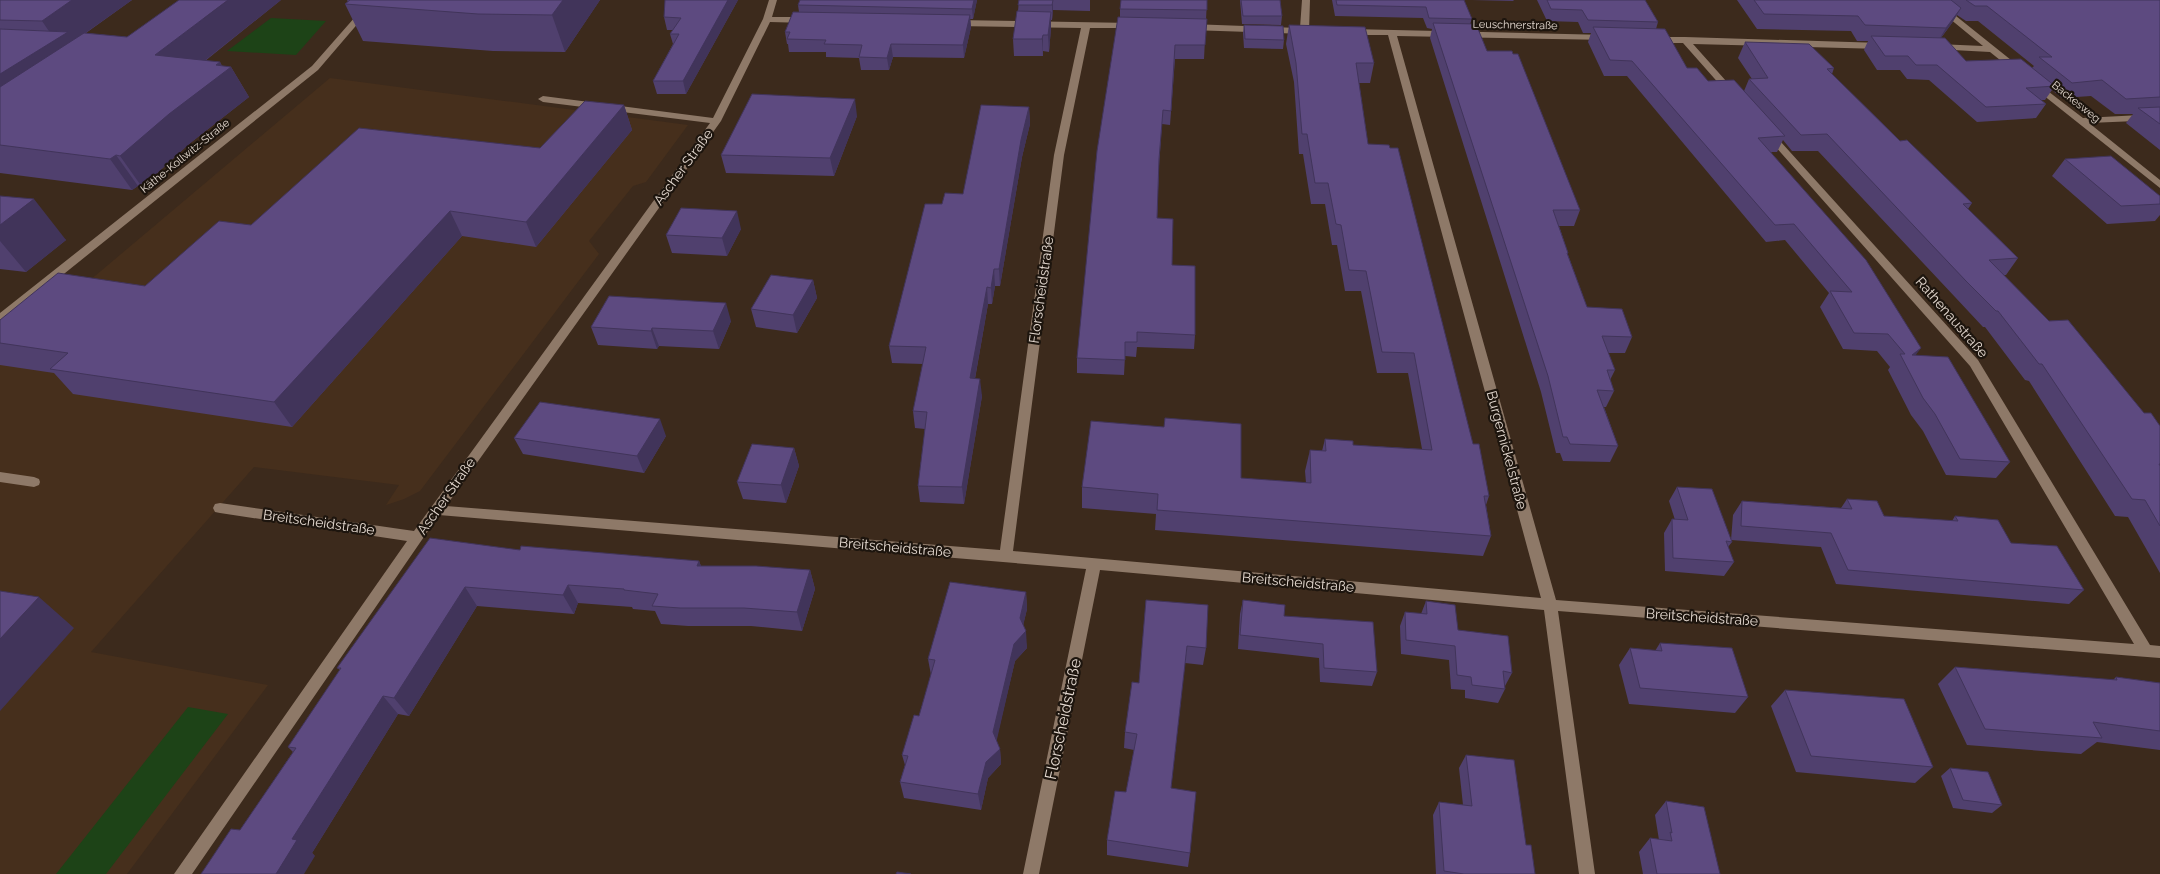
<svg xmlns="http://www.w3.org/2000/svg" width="2160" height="874" font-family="Raleway,sans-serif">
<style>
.built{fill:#462f1c}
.green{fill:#1d4317}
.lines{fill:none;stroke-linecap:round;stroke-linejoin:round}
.minor{fill:#8e7968;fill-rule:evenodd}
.wall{fill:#50406e;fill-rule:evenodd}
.shaded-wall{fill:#41345a}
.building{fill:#5d4a80;stroke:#41345a}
.labels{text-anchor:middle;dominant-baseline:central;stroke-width:4.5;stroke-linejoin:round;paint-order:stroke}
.far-street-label{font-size:11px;fill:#e4d9d0;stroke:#1d150e}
.street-label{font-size:14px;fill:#e4d9d0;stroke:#1d150e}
.near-street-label{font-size:16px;fill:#e4d9d0;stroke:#1d150e}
</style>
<rect width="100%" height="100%" fill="#3c2a1c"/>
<path class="built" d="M330,78L688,125L646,182L633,186L589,241L599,254L420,491L404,499L386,505L399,485L254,467L91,652L268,685L127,874H0V356Z"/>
<path class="green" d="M271,18L326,21L296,55L227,51Z
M188,707L228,714L106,874H56Z"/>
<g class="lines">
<path class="minor" d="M370,0H378L318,70L4,322L0,323V313L312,66Z
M769,0H777L772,17H807L811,20L807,23L770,22L721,121L446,506L1000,550L1054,155L1081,28L955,26L951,23L955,20L1132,23L1135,24V28H1090L1064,155L1013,551L1541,598L1388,35H1350L1346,32L1350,29L1607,35L1610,36V40L1397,36L1556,600L2134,644L1970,366L1766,136V132H1772L1978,360L2150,645L2160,646V658L1558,611L1595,874H1579L1544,610L1100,570L1039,874H1023L1086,569L439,515L192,874H174L407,541L220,513L215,512L213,508L215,504L220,503L414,531L710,123L543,102L538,99L543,96L713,118L763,19Z
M1302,0H1310L1309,31L1305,34L1190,30L1186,27L1190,24L1300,28Z
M1927,0H1936L2021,68V72H2015L1990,52L1934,49V45L1937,44L1983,46Z
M1685,37L1882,43L1886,46L1882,49L1693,44L1735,91L1737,93L1732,96L1729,95L1683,43H1654L1650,40L1654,37Z
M2036,82L2083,118L2160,114V120L2089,123L2160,180V188L2033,87L2032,85Z
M0,472L34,477L39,479L40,482L39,485L34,487L0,482Z"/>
</g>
<path class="wall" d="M0,0H132L86,33L127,37L281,0L205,61L220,62L222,66L231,67L249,97L189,144L142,187L138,186L132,190L0,173Z
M347,0H600L565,52L493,51L363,41L345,4L348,2Z
M738,0L686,94H657L653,81L673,44L670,34L673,30H667L664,17Z
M977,0L973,19H970L971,27L964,58L893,57L889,70H861L859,58L826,57V52H789L788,44H787L785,32L799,12L798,5Z
M1019,0H1090V11L1053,10L1052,20H1051V28L1049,52L1043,51V56H1014L1013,39L1018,11Z
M1207,0L1204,59H1175L1170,125L1162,124L1159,166L1157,218L1195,335L1194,349L1137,347L1136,357L1125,356L1124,375L1077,373V358L1120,17V9Z
M1240,0H1280L1282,16L1281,25L1242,24Z
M1332,0H1464L1472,19L1470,24L1580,210L1574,226H1559L1568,253V255L1587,307L1632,337L1625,353H1608L1615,370L1610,380L1614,391L1606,407H1604L1618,446L1610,462L1563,461L1560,453H1556L1541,392L1430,38L1432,29L1427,28L1423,18L1335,16Z
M1472,0H1514L1513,1Z
M1537,0H1645L1658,22L1656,29L1687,68L1708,81L1744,91L1749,79H1752L1738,58L1745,42L1834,68L1832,74L1900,141L1972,203L1968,209L2018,258L2006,275H2003L2049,321L2144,413L2160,426V573L2128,517L2115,516L2029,381L2025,380L1985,327H1983L1955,297L1818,151H1792L1783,140L1777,152H1771L1916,355L2010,462L1996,478L1946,475L1923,431L1911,415L1888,370L1890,367L1877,351L1843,349L1820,307L1829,293L1785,240L1766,242L1627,76H1604L1588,42L1591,33H1583L1578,22L1547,21Z
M1737,0H2160V150L2126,123L2133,114H2115L2091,96L2062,98L2052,90L2045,100H2041L2046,104L2036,118L1977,122L1929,80L1907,79L1900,70H1877L1864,50L1868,41H1857L1851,31L1757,29ZM1957,15L1966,21H1978L2034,66L2032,68L1966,61L1941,38L1952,23Z
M1244,25L1284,40L1283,49L1244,48L1243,33Z
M1289,25L1374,63L1370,83H1359L1368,144L1473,444L1489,496L1486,505L1491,536L1483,556L1155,530L1156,514L1082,508V487L1241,478L1306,483L1305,471L1310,450L1322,451L1325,439L1353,445L1422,449L1408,373H1377L1361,291H1345L1337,245H1332L1325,204H1311L1303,154H1299L1294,82L1286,44Z
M624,105L632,130L536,247L462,236L292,427L73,394L54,373L0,365V320L145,286L251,225L540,148Z
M1029,107L1030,124L1022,157L1000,286H995L992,304H988L975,379L982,396L964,504L920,502L918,486L925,429L915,428L913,411L923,364L892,363L889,346L963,194Z
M857,116L834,176L726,173L721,155Z
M2065,159L2160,196V215L2155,221L2107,224L2052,176Z
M0,196L66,240L26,272L0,269Z
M741,229L727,256L672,253L666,235Z
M813,280L817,298L797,333L756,327L751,309Z
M731,321L719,349L659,346L657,349L598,345L591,327Z
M666,436L644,473L523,454L514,438Z
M794,448L799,466L786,503L743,499L737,482Z
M1677,487L1732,542L1728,547L1734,562L1724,576L1665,571L1664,533L1672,519L1675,520L1669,501Z
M1847,499L1884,516L1952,521L1955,516L2011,543L2084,590L2069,604L1836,584L1821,547L1731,540L1733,515L1742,501L1841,508Z
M520,550L699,561L701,566L810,570L815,589L802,631L751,626H688L661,624L655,611L633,609L632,607L578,603L574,614L477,606L409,716L398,714L312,853L315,856L240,830L293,752L288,747L340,670L337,668Z
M1026,592L1027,609L1023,625L1027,648L1015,661L996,741L1000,749L1001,764L988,778L981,810L904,798L900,782L905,765L902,755L919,716L931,675L928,659Z
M1146,600L1206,648L1203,665L1185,663L1171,788L1190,853L1188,867L1107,855V840L1126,792L1134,750L1124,748L1125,732L1139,683Z
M1243,600L1284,616L1377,672L1372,686L1320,682L1319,658L1238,649L1240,614Z
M1426,601L1458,630L1512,673L1505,686H1504L1505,689L1498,703L1465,698V690L1451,689L1449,660L1401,654L1400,626L1405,612L1421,614Z
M1660,643L1748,697L1735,713L1629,704L1619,665L1630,648L1655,651Z
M1955,667L2113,680L2116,677L2160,683V750L2097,742L2081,754L1967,745L1938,684Z
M1785,690L1933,767L1915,783L1796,772L1771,706Z
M1466,755L1526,845L1535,874H1436L1433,815L1439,802L1463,805L1459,768Z
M1950,768L2002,805L1992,813L1953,808L1941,776Z
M1666,801L1720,874H1643L1639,852L1650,838L1659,840L1655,815Z"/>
<path class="shaded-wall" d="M72,0H132L74,41L0,117V74L55,40L42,21Z
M228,0H281L174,85L155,55Z
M563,0H600L565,52L552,15Z
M728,0H738L686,94L683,81Z
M974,0H977L973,19L972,9Z
M1053,0V10L1052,20V5Z
M1961,8L1952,23L1937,43L1946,28Z
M1051,12V28L1049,52L1048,35Z
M970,15L971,27L964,58L963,45Z
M1043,35V56L1042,39Z
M891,44L893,57L889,70L887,58Z
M220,62L225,72L231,67L249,97L189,144L142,187L120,156Z
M855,99L857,116L834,176L830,158Z
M624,105L632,130L536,247L526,222Z
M1029,107L1030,124L1022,157L1000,286L999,269L1021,140Z
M116,155L138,186L132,190L110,159Z
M34,199L66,240L26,272L0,241V225Z
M450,211L462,236L292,427L274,402Z
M737,211L741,229L727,256L722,238Z
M994,269L995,286L992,304L991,288Z
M813,280L817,298L797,333L793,315Z
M987,287L988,304L972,395L970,378Z
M726,303L731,321L719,349L713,331Z
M652,328L659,346L657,349L651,331Z
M1921,348L1909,364L1912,355Z
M980,379L982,396L964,504L962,487Z
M660,419L666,436L644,473L637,456Z
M794,448L799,466L786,503L781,485Z
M699,561L706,580L697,566Z
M810,570L815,589L802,631L797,612Z
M568,585L578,603L574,614L563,595Z
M465,587L477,606L409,716L394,698Z
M1026,592L1027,609L1021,635L1020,618Z
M39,597L74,628L0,711V639Z
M1026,631L1027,648L1015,661L995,748L993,732L1014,644Z
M383,696L398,714L312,853L315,856L304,874H276L292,839Z
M1000,749L1001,764L988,778L981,810L978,794L986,762Z"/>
<path class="building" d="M0,0H72L42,21L0,20Z
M179,0H228L155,55L220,62L216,65L231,67L169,114L120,156L116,155L110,159L0,145V87L84,33L127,37Z
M350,0H563L552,15L478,14L345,4Z
M665,0H728L683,81H653L679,34H670L681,18L664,17Z
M800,0H974L972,9L798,5Z
M1019,0H1053L1052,5H1018Z
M1121,0H1207V10L1120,9Z
M1241,0H1280L1282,16H1243Z
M1336,0H1464L1472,19L1429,18L1426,7L1337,5Z
M1547,0H1645L1658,22L1588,20L1582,10L1551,9Z
M1754,0H1951L1961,8L1946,28L1865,25L1858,16L1764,14Z
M1966,0H2160V97L2126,99L2102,80L2072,83L2039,57H2052L1987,6H1975Z
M1017,11L1051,12L1048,35H1043L1042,39H1013Z
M793,12L970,15L963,45L891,44L887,58L859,57L862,45L824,44L826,40L787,39L790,32H785Z
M1118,17L1207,19L1205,45H1175L1171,111L1163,110L1159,159L1157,218L1173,219L1172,265L1195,266V335L1137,332V342H1125V360L1077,358L1097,151Z
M1433,23L1476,24L1487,51H1512L1513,54H1518L1580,210H1553L1568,253H1567L1587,307L1622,309L1632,337L1602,336L1615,370H1607L1614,391L1597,390L1618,446L1570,444L1567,437H1563L1548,376Z
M1244,25L1283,26L1284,40L1245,39Z
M1289,25L1365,27L1374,63H1356L1368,144L1389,145L1390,148H1398L1473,444H1479L1489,496H1484L1491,536L1157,510L1158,494L1082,487L1091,421L1164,427L1165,418L1241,424V478L1311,483L1310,450L1326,451L1325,439L1353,441V445L1432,450L1414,353L1382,352L1366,271L1349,270L1341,225L1336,224L1328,183H1315L1307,134H1302L1296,63Z
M1593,27L1665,29L1687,68H1697L1708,81L1734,80L1785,136L1758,138L1866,260L1921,348L1912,355L1948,357L2010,462L1960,459L1935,414L1923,398L1900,354H1905L1888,334L1854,333L1830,291L1852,292L1794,224L1775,225L1632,61L1610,60Z
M0,29L68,32L0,74Z
M1871,36L1945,38L1966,61L2021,59L2055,86L2026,88L2046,104L1986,107L1937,65H1916L1908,56H1885Z
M1745,42L1809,44L1834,68L1827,69L1900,141L1907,140L1972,203L1963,204L2018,258L1989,260L2049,321L2068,320L2144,413H2151L2160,426V464H2159L2160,466V526L2145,500L2132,499L2042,364H2039L1998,311H1996L1966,281L1827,134L1801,135L1749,79L1768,78Z
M752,94L855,99L830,158L721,155Z
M585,101L624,105L526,222L450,211L274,402L50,369L68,353L0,343V320L58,273L145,286L219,221L251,225L359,128L540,148Z
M981,105L1029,107L1021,140L999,269H994L991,288L987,287L970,378L980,379L962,487L918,486L927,412L913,411L926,347L889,346L925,204H942L945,193L963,194Z
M2160,107V124L2138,108Z
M2111,156L2160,196V204L2121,206L2065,159Z
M0,196L34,199L0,225Z
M681,208L737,211L722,238L666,235Z
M771,275L813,280L793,315L751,309Z
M609,296L726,303L713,331L652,328L651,331L591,327Z
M540,402L660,419L637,456L514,438Z
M752,444L794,448L781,485L737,482Z
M1677,487L1712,489L1732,542L1726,541L1734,562L1673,558L1672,519L1688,520Z
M1847,499L1877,501L1884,516L1958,521L1955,516L1998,520L2011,543L2057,546L2084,590L1848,570L1831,533L1741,526L1742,501L1852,509Z
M430,538L520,550L521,546L699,561L697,566H756L810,570L797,612L744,608H680L652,606L658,594L624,590V589L568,585L563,595L465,587L394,698L383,696L292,839L297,840L276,874H201L231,829L240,830L296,748L288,747L341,668H337Z
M950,582L1026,592L1020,618L1026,631L1014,644L993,732L1000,749L986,762L978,794L900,782L908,756L902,755L914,715L919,716L935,660L928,659Z
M0,591L39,597L0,639Z
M1146,600L1208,605L1206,648L1187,646L1171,788L1196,792L1190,853L1107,840L1115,791L1126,792L1137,734L1125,732L1132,682L1139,683Z
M1243,600L1285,605L1284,616L1373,622L1377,672L1324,668L1323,644L1240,635Z
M1426,601L1455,605L1458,630L1508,636L1512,673L1503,671L1505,689L1472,685L1471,677L1457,675L1455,646L1406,640L1405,612L1427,614Z
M1660,643L1732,648L1748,697L1640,688L1630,648L1662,651Z
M1955,667L2117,680L2116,677L2160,683V731L2093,722L2102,738L1985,729Z
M1785,690L1904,699L1933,767L1811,756Z
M1466,755L1514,760L1526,845H1531L1535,874H1464L1444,871L1439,802L1472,806Z
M1950,768L1988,772L2002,805L1963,800Z
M1666,801L1704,807L1720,874H1657L1650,838L1672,841L1670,832L1672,833Z
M897,872L911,874H896Z"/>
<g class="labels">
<g class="far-street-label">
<text transform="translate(1515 25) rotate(1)">Leuschnerstraße</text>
<text transform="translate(2076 102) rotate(39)">Backesweg</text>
<text transform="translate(185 156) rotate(-39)">Käthe-Kollwitz-Straße</text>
</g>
<g class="street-label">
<text transform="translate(683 167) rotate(-54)">Ascher Straße</text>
<text transform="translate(1041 290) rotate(-82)">Florscheidstraße</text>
<text transform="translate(1952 317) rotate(49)">Rathenaustraße</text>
<text transform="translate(1507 450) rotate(75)">Burgernickelstraße</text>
<text transform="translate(446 496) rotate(-55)">Ascher Straße</text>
<text transform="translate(319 522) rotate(8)">Breitscheidstraße</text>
<text transform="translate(895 547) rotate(5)">Breitscheidstraße</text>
<text transform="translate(1298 582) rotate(5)">Breitscheidstraße</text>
<text transform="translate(1702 617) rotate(4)">Breitscheidstraße</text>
</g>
<g class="near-street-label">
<text transform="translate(1063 719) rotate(-78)">Florscheidstraße</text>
</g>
</g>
</svg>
